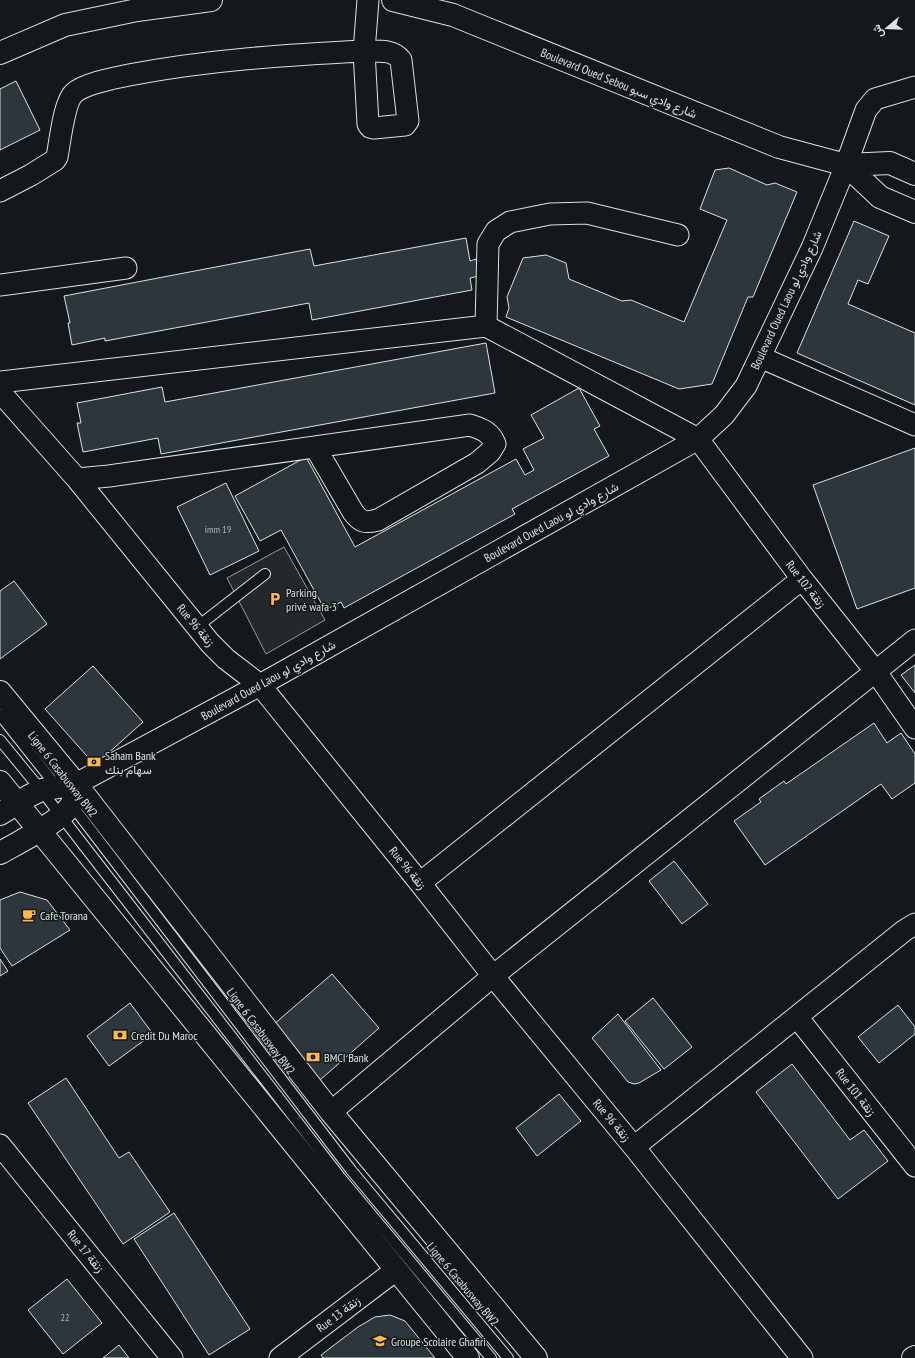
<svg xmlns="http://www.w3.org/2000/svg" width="915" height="1358" font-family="'PT Sans Narrow',Vazirmatn,sans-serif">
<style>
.parking{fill:#24282b;stroke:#939e99}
.building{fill:#2c363c;stroke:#d8e6dc}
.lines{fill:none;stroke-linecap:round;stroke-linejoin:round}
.lane-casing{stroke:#d8e6dc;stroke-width:12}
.street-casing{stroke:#d8e6dc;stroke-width:23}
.secondary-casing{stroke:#d8e6dc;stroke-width:24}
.lane{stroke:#14181c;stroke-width:10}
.street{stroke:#14181c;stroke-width:21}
.secondary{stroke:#14181c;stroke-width:22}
.labels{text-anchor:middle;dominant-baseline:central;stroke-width:3;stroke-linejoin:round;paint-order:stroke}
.number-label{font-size:10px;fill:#adbab4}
.street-label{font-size:12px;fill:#d8e6dc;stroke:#14181c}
.poi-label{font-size:12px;fill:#d8e6dc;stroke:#14181c;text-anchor:start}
</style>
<rect width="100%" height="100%" fill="#14181c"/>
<path class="parking" d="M284,547L325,620L266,654L227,578Z"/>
<path class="building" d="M16,81L40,130L0,150V89Z
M729,168L767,185L775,183L797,192L753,297H748L712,384L679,389L506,317L509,308L507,297L523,258L546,255L566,263L569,279L622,301L631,300L684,322L727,220L700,209L715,170Z
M854,221L889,236L868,284L858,280L848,304L915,333V405L797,353Z
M466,238L470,261L476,259L479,276L470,278L472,290L312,320L309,303L105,341V338L72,345L68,323H70L64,296L310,249L314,266Z
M486,343L495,393L161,454L158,438L83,452L77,423H81L77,403L162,387L165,402Z
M579,388L600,426L594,429L609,456L512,509L515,514L344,608L341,602L325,610L281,530L260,541L235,496L306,457L355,547L516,459L525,475L534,470L523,449L544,438L531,415Z
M915,448V588L857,609L813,485Z
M226,483L259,551L210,575L177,507Z
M14,581L47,624L0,659V591Z
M915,665V693L901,675Z
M93,666L143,722L95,765L45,709Z
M874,723L887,743L901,733L915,754V783L892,799L881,784L765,865L734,821L761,802L759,799L784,781L786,784Z
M674,861L708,904L682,924L649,881Z
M20,892L47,900L70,930L12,966L0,948V900Z
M0,959L8,971L0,976Z
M332,974L379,1028L320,1080L273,1025Z
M653,998L692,1047L664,1069L625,1021Z
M130,1003L153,1034L109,1066L87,1036Z
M898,1005L915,1027V1034L879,1063L858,1037Z
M618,1014L661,1070L639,1083L634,1084L628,1082L592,1038Z
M792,1064L850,1140L864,1130L888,1161L838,1199L756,1092Z
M66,1078L119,1158L129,1152L170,1212L123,1244L28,1103Z
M559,1094L581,1121L537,1156L516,1128Z
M174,1213L250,1329L209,1355L134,1239Z
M67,1279L102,1323L63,1354L28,1310Z
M390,1315L405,1321L435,1358H323L321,1355L358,1327L375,1317Z
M119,1345L129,1358H103Z"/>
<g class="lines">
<g class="lane-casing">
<path id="lane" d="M197,627L265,574
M0,715L57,787
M0,740L41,790L340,1177L491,1358
M71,804L351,1170L508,1358"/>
</g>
<g class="street-casing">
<path id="street" d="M0,191L31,175L55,160L57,157C60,142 64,102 74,93C85,83 115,78 129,75C207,60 285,55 364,51C376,51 393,49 401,60L408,121L405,125L374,128L370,127L368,124L364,51L368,0
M0,285L126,268
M486,326L488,244L496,231L510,222L550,214L587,213L678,235
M760,357L915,425
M0,382L486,326L698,439L802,579L876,672L915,728
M0,392L77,479L210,643L226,659L260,685L420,883L493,976L634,1147L802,1358
M77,479L109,476L470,425C481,429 490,431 495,444L490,452L477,463L378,520C366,523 361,523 353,512L315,447
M76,784L260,685L698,439L724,415L746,386L812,248L846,165L866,110L875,99L915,87
M420,883L802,579
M797,1017L915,1166
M331,1112L493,976L915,640
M0,1145L172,1358
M634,1147L905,930L915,924
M280,1358L396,1270"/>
</g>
<g class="secondary-casing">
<path id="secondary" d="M393,0L453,15L779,147L846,165L890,163L915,174
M0,53L65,25L137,10L211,0
M846,165L880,197L915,212
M0,692L76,784L331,1112L536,1358
M0,782L468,1358
M0,814L29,796L41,790L76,784
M0,853C16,844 63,820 71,805C75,798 75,792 76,784
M913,1358L915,1357"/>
</g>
<use href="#lane" class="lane"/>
<use href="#street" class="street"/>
<use href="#secondary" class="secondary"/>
</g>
<defs>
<g id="parking-bare" transform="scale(1.08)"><path d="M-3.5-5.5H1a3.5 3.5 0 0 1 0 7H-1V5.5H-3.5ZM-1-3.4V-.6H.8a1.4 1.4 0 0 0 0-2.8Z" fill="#ffb74d" stroke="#14181c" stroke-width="2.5" paint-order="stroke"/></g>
<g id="bank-bare" transform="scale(1.08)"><path d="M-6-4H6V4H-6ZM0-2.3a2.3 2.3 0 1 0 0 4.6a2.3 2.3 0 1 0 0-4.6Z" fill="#ffb74d" stroke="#14181c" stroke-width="2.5" paint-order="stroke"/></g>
<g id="cafe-bare" transform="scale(1.08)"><path d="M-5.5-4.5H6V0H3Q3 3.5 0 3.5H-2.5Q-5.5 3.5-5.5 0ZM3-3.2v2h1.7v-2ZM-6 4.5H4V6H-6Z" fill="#ffb74d" stroke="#14181c" stroke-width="2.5" paint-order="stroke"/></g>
<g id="school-bare" transform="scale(1.08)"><path d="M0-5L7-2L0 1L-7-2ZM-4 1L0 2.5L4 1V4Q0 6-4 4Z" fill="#ffb74d" stroke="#14181c" stroke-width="2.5" paint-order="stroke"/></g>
</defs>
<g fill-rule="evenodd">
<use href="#parking-bare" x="275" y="599"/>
<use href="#bank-bare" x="94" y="762"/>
<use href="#cafe-bare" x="29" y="915"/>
<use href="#bank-bare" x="120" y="1035"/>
<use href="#bank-bare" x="313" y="1057"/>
<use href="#school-bare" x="380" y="1341"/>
</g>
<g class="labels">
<g class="number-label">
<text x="218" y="529">imm 19</text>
<text x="65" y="1317">22</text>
</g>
<g class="street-label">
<text transform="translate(619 83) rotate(22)">Boulevard Oued Sebou شارع وادي سبو</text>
<text transform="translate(786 300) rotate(-65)">Boulevard Oued Laou شارع وادي لو</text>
<text transform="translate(551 522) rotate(-29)">Boulevard Oued Laou شارع وادي لو</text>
<text transform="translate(806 584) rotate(52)">Rue 102 زنقة</text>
<text transform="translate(196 625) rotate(50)">Rue 96 زنقة</text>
<text transform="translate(268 680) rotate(-29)">Boulevard Oued Laou شارع وادي لو</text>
<text transform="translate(63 774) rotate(52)">Ligne 6 Casabusway BW2</text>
<text transform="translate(408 868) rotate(51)">Rue 96 زنقة</text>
<text transform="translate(261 1031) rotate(53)">Ligne 6 Casabusway BW2</text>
<text transform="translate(856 1092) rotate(52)">Rue 101 زنقة</text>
<text transform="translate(612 1120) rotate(50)">Rue 96 زنقة</text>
<text transform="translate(86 1251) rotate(51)">Rue 17 زنقة</text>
<text transform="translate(463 1284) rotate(50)">Ligne 6 Casabusway BW2</text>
<text transform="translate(338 1314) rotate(-37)">Rue 13 زنقة</text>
</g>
<g class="poi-label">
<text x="286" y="592">Parking<tspan x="286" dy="14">privé wafa 3</tspan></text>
<text x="105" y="755">Saham Bank<tspan x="105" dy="14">سهام بنك</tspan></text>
<text x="40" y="915">Cafe Torana</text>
<text x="131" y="1035">Credit Du Maroc</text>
<text x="324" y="1057">BMCI Bank</text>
<text x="391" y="1341">Groupe Scolaire Ghafiri</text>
</g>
</g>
<g transform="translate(887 28) rotate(251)" stroke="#14181c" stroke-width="3" paint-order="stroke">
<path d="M0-3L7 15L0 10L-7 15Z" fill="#d8e6dc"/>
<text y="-6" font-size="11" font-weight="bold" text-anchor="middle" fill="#d8e6dc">ش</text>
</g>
</svg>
